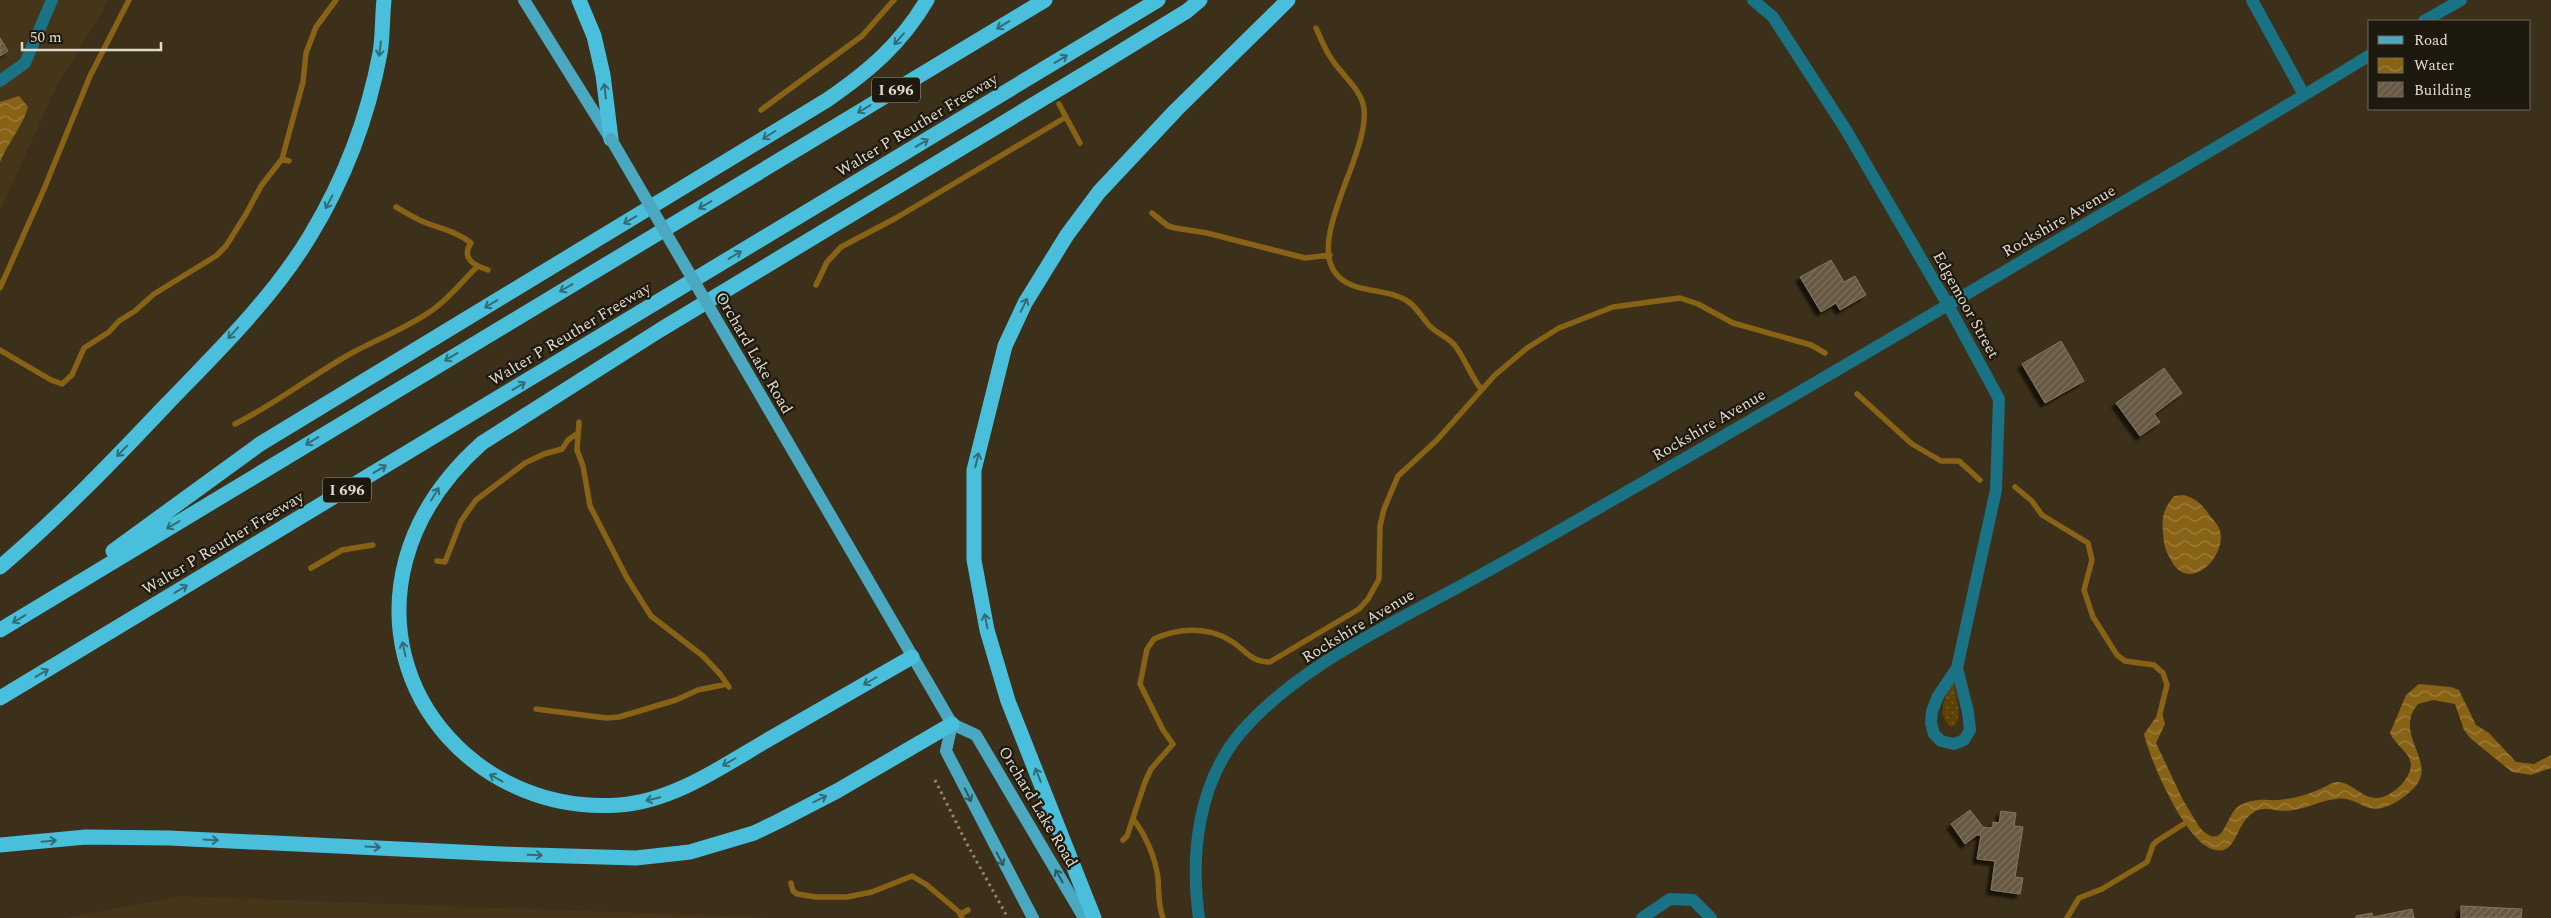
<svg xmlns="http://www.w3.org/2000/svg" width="2551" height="918" font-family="Spectral,serif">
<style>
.built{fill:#453519}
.grass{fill:url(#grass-dots)}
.water{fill:url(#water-waves)}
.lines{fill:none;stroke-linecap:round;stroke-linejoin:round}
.stream{stroke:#886316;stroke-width:5.5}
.building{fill:url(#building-hatch);stroke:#85765f;filter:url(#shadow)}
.path{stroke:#908675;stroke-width:3;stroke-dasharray:2.5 4;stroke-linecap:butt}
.minor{stroke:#1a7285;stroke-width:12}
.major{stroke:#4aa8c0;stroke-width:12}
.highway{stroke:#49bfdc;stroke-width:15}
.major-bridge{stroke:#4aa8c0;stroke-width:12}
.oneway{stroke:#346c76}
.oneway2{stroke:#32595f}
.labels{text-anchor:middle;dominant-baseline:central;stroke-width:4.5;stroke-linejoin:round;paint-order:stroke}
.shield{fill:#1e190f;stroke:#a69f93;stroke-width:1}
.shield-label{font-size:15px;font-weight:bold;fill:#e1d9cc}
.street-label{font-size:16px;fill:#e1d9cc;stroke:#1e190f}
</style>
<defs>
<pattern id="grass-dots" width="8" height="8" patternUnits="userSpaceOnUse" patternTransform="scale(1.25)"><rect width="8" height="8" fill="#5e4205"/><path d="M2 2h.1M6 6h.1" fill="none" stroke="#755d28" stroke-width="1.8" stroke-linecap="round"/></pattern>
<pattern id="water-waves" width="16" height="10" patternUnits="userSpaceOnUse" patternTransform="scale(1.25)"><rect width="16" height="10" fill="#886316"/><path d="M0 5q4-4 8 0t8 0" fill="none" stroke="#9e8042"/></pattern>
<pattern id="building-hatch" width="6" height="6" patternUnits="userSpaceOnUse" patternTransform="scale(1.25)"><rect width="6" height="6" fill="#675943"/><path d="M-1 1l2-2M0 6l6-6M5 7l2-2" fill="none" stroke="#7c705d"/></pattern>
<filter id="shadow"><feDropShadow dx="-4.5" dy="4.5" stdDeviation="1" flood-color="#0009"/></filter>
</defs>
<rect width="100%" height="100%" fill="#3c301a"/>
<path class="built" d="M0,0H109L57,86L0,210Z
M182,896L775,918H63Z"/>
<path class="grass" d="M1954,682L1959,713L1956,725L1951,727C1935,715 1946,694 1954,682Z"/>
<path class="water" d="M19,96L28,107C24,124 7,144 0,162V102Z
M2184,495C2197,499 2203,505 2210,516C2213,519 2217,524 2219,528C2230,554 2189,596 2171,560C2168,555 2165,549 2164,543C2162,521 2160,513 2174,496Z
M2419,684L2451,687L2459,690L2476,725L2489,733L2516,762L2534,764L2551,755V768L2531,775L2512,772L2470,738L2464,730L2455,704L2433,700L2418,704C2392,735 2439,762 2414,788C2402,800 2381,815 2364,806C2355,802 2347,797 2336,799C2318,801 2302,811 2284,811C2276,811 2267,807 2258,810C2234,820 2239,855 2215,850C2186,845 2150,760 2144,734L2161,710L2165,724L2156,743L2183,800L2200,828C2225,853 2224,816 2239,806C2247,801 2258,799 2268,800C2285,801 2305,796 2320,789C2326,787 2331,782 2338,782C2353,783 2362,798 2376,798C2390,799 2416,776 2410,760C2406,750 2395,744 2390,733L2406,695Z"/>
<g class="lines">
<path class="stream" d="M1316,28C1320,37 1324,47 1329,55C1339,73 1362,89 1364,109C1369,153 1310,234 1334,271C1350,296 1389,286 1410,303C1419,310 1424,321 1432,328C1440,335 1450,338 1456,347C1466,361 1471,376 1481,389
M1059,104L1080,143
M761,110L862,36L894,0
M282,159L289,161
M396,207C405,212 414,218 424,222C441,229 456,231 471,243C461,258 473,265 488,270
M1152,213L1168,226L1175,228L1207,233L1305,258L1330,255
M816,285L827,262L841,247L896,218L1066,117
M0,288L44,189L90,76L129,0
M0,350L51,380L62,384L72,375L84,348L109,332L119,321L135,311L154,294L216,256L226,246L246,214L261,186L282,159L303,82L306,53L316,27L336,0
M1857,394L1912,444L1941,461H1959L1980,480
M579,422L577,450L583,466L590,506L627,578L651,616L703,656L720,674L729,687
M235,424C275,404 311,376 350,354C377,339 405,329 431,311C449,299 462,281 478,266
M2015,487L2032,501L2042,515L2088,543L2092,560L2084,590L2093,617L2117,655L2125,661L2154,665L2163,673L2167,685L2159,717
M437,561L445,562L461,521L476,500L525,463L544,454L562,449L568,440L578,433
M311,568L342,550L373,545
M536,709L606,718L619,717L676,700L698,690L727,684
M1134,820C1147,838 1155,856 1158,878C1159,892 1158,905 1163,918
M1123,840L1127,836L1145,782L1151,769L1173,744L1163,730L1140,684L1147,649L1154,639C1178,628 1208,626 1231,641C1246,650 1250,662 1270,662L1359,609L1368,599L1379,579L1380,526L1384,509L1398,476L1437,440L1495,375L1527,348L1559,328L1613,307L1680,298L1698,304L1733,323L1811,345L1825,353
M791,883L793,891L797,894L816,897H847L872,892L912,876L927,885L959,912L962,918
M959,912L961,914L968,910
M2067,918L2079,898L2102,889L2147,862L2153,845L2157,841L2187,822"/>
</g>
<path class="building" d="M0,38L8,51L0,56Z
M1831,260L1844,282L1855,276L1866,295L1840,310L1836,303L1821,312L1800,277Z
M2061,341L2084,381L2045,403L2022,364Z
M2164,368L2182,393L2154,414L2160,422L2140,436L2116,403Z
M1970,810L1983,827L1988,828L1993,827V822L1999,823L2001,811L2016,813L2014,826L2023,827L2015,877L2023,878L2020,894L1991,890L1995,861L1977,859L1981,835H1977L1965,844L1951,824Z
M2461,906L2522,909L2521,918H2461Z
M2412,909L2414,918H2356V916L2372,913L2373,917Z"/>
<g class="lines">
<path class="path" d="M935,780L967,844L1008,918"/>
<path class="minor" d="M1753,0L1773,17L1846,130L1948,305L1999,399L1996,490L1957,668L1938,696L1932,711L1931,723L1934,734L1941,741L1954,744L1964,740L1970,730L1968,712L1957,668
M2252,0L2304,95
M2424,21L2461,0
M0,81L25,63L52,0
M1199,918C1190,854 1198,782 1242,731C1294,672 1368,636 1436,599C1492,569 1547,538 1602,506C1748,423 1892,338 2036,253C2148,187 2260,123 2370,55
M1642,918L1670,899L1693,900L1711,918"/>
<path class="major" d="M524,0L610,138
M740,360L952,724L976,735L1084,918
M952,724L946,751L1033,918"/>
<path class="highway" d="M579,0L594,36L603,75L611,139
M113,551L260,444L827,100C869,71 901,44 927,0
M0,567C59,517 112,462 165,406C216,353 272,299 310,236C344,180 368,117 380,53C383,36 382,17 384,0
M0,630L1045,0
M912,657C865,684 818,711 771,738C724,765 675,801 619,805C484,815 369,696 406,559C419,512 446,475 482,443L660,330L1099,65L1187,11L1200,0
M0,698L1158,0
M0,845L86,837L169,838L502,854L636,858L690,852L754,833L777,822L837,791L952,724
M1094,918L1008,701L987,630L974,560V470L1005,346L1025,303L1067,235L1099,192L1176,110L1288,0"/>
<path class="major-bridge" d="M611,139L740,360"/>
</g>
<defs><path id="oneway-shaft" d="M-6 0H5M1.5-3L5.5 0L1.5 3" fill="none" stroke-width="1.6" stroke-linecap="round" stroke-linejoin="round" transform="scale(1.25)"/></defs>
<g class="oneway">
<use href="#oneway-shaft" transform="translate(1003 25) rotate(149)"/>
<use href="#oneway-shaft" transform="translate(899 39) rotate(131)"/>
<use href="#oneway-shaft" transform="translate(380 49) rotate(97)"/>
<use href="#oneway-shaft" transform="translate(1061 59) rotate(-31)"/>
<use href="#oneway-shaft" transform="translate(605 91) rotate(-97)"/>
<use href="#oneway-shaft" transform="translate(864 109) rotate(149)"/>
<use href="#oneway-shaft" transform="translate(769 135) rotate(148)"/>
<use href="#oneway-shaft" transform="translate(922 143) rotate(-31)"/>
<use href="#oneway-shaft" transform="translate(329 202) rotate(118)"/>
<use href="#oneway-shaft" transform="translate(705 205) rotate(149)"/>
<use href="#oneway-shaft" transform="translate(630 220) rotate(149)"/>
<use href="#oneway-shaft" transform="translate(735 255) rotate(-31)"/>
<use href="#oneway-shaft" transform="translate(566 288) rotate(149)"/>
<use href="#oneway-shaft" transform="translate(491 304) rotate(149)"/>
<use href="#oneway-shaft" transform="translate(1024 305) rotate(-64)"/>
<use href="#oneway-shaft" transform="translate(233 333) rotate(132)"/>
<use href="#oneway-shaft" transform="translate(451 357) rotate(149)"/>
<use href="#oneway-shaft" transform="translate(519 386) rotate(-31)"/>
<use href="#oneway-shaft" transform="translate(312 441) rotate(149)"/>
<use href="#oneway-shaft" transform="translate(122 451) rotate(134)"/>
<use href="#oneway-shaft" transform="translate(977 460) rotate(-76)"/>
<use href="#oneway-shaft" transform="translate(380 469) rotate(-31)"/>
<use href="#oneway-shaft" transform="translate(435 494) rotate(-59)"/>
<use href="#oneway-shaft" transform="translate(173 525) rotate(149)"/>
<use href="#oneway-shaft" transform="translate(181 589) rotate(-31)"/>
<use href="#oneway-shaft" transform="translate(19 619) rotate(149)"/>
<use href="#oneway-shaft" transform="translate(986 621) rotate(-101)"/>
<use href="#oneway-shaft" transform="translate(404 649) rotate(-102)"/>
<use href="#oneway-shaft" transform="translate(42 673) rotate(-31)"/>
<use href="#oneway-shaft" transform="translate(870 681) rotate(150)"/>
<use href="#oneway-shaft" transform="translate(729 762) rotate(150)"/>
<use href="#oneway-shaft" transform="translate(1038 775) rotate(-112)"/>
<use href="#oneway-shaft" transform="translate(496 778) rotate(-151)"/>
<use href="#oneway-shaft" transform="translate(653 799) rotate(166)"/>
<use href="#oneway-shaft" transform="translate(820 799) rotate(-27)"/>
<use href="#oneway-shaft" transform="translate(211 840) rotate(3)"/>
<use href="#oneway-shaft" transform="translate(49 841) rotate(-5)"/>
<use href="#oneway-shaft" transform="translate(373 847) rotate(3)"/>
<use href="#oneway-shaft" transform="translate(535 855) rotate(2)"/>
</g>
<g class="oneway2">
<use href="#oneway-shaft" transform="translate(968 795) rotate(64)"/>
<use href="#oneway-shaft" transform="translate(1000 859) rotate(62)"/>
<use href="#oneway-shaft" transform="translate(1059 876) rotate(-120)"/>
</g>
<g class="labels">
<g class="shield">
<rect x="872" y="77.5" width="48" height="25" rx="4"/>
<rect x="323" y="477.5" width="48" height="25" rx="4"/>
</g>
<g class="shield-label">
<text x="896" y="90">I 696</text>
<text x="347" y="490">I 696</text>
</g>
<g class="street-label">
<text transform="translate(917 125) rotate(-31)">Walter P Reuther Freeway</text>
<text transform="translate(2059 221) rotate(-30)">Rockshire Avenue</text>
<text transform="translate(1966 305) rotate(61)">Edgemoor Street</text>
<text transform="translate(570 334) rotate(-31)">Walter P Reuther Freeway</text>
<text transform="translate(754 353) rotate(60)">Orchard Lake Road</text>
<text transform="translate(1709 425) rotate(-30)">Rockshire Avenue</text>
<text transform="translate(223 543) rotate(-31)">Walter P Reuther Freeway</text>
<text transform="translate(1358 626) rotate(-31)">Rockshire Avenue</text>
<text transform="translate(1038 807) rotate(59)">Orchard Lake Road</text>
</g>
</g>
<rect x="2368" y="20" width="162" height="90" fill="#1e190f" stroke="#6c665b"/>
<rect x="2378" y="36" width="25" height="8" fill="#4aa8c0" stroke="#6c665b"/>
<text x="2414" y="45" font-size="15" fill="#e1d9cc">Road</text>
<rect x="2378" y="58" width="25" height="15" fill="url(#water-waves)" stroke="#6c665b"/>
<text x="2414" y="70" font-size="15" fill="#e1d9cc">Water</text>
<rect x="2378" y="82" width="25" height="15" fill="url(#building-hatch)" stroke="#6c665b"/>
<text x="2414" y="95" font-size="15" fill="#e1d9cc">Building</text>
<path d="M22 42v8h139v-8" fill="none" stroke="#e1d9cc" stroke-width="2.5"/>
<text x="30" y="42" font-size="15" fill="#e1d9cc" stroke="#1e190f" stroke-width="4" paint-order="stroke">50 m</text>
</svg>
